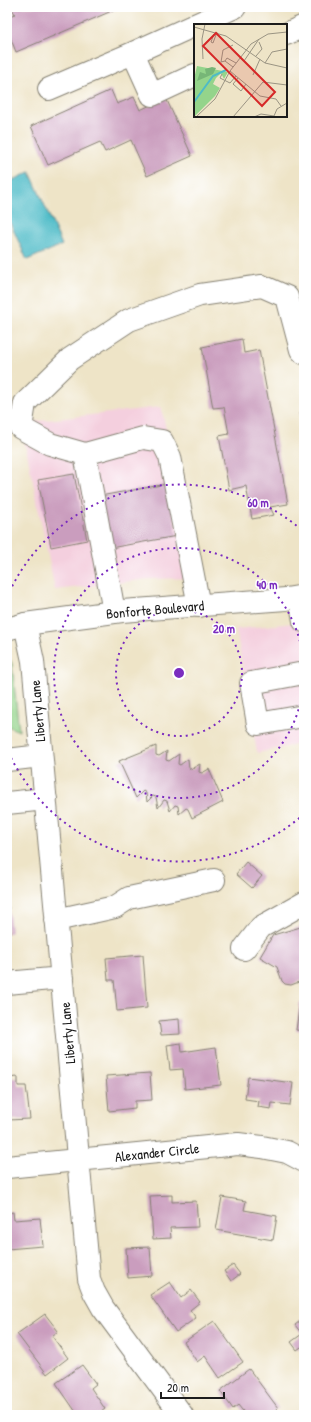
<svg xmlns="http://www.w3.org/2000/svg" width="311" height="1422" font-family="'Patrick Hand',sans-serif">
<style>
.built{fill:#f4cfde}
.green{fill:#94d48b;stroke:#587854}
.water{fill:#4ebbc7;stroke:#356c72}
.building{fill:#ca9dbe}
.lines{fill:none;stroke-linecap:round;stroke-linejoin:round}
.minor-casing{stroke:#858072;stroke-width:24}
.major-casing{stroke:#858072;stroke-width:24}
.minor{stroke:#fff;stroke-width:22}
.major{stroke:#fff;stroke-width:22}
.ring{fill:none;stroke:#7b2cbf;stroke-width:2;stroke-dasharray:2 4}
.labels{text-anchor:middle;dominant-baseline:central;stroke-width:3;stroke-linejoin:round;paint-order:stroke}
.street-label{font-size:14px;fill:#1c1c1c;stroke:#fff}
.inset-river{fill:none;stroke:#4ebbc7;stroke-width:2}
.inset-road{fill:none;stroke:#9a9483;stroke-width:1}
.view{fill:#d62828;fill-opacity:0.15;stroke:#d62828;stroke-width:2}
.inset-edge{fill:none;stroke:#1c1c1c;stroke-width:2}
.centre{fill:#7b2cbf;stroke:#fff;stroke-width:2}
.ring-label{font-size:12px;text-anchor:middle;font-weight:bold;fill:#7b2cbf;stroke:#fff;stroke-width:3;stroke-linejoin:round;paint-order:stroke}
</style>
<rect width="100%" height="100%" fill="#fff"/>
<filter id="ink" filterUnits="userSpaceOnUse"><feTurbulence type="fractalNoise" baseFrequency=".025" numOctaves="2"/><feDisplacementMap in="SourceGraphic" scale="8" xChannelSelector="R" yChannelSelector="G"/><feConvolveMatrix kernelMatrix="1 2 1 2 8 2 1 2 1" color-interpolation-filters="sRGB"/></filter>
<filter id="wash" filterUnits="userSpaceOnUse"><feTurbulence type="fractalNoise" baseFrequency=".012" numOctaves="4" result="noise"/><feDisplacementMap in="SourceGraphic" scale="16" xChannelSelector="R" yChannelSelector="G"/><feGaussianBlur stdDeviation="0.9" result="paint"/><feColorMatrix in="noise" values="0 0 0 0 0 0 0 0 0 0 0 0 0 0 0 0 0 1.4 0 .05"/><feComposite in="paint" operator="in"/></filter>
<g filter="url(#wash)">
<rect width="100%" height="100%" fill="#eee4c7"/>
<path class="built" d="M161,407L200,578L150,579L55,590L21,423Z
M304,622V743L257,753L236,629Z"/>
<path class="green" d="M7,659L11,661L12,664L19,731L7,726Z"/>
<path class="water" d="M30,172L62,245L27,260L7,216V183Z"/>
<g id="blocks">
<path class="building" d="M11,7H121L16,52L7,29V17L15,14Z
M111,90L117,104L134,97L140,110L166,98L192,156L147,176L131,140L105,152L100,142L48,165L31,126Z
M242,339L244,353L259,350L288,504L270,507L274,515L252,519L246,486L229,490L219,436L229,434L224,407L213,408L202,347Z
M304,412V428H303L300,413Z
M74,474L87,540L51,547L38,480Z
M167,484L177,536L110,548L100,496Z
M156,746V755L159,756L167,751L166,760L169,761L179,754L178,764L180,765L188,759L189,768L191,769L200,764L199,772L202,773L209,769L223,802L192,818L188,809L186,808L179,814L178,806L175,805L170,811L167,801L164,800L158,808L156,797L153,796L147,802L146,793L143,791L136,798L119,761Z
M246,862L262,876L252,888L236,874Z
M7,900H8L11,933H7Z
M304,926V980L291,985L285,984L282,981L277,967L260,957L273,935Z
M143,955L147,1008L117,1011L114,980H108L106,958Z
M300,1002L304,1003V1031L296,1030Z
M179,1019L180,1034L161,1035L159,1021Z
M181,1043L182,1052L216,1047L221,1085L185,1089L183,1069L170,1070L167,1045Z
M150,1073L152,1100L135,1101V1108L109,1111L106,1076Z
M18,1077V1086H26L30,1119L8,1120L7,1078Z
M248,1077L293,1083L290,1105L272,1103L271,1109L258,1107L259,1101L245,1099Z
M172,1195V1202L196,1201L198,1227L170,1228L171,1238L153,1239L150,1196Z
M222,1197L246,1201L244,1210L277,1216L273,1240L216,1230Z
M13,1212L14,1220L40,1218L43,1246L7,1249V1213Z
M150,1247L152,1276L128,1278L126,1248Z
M233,1265L240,1274L231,1281L224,1271Z
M170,1282L181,1298L191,1290L200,1302L190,1310L196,1318L176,1332L150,1295Z
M45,1314L58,1331L52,1336L68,1358L47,1374L17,1334Z
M304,1318V1345L297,1350L291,1342L302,1334L295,1325Z
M214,1321L243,1362L220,1378L205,1356L197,1362L184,1342Z
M82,1365L96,1384L91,1388L105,1409L97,1415H78L56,1383Z
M249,1369L278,1408L269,1415H246L238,1405L233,1409L220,1391Z"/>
</g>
</g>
<g filter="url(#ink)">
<use href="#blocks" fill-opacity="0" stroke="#858072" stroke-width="1"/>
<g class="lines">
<g class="minor-casing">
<path id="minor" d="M195,25L133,53L152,95L195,75
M195,25L235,7
M286,34L304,26
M49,89L133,53
M85,454L50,444L21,428L25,403L70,359L129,320L200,295L262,286L287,297L301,350L304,353
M300,597L304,621
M114,612L85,454L143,438L162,441L170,457L199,606
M25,624L33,661L89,1279L94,1292L103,1308L182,1415
M304,673L251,683L258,724L304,716
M7,760L41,756
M7,803L46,799
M56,920L115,907L129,898L214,880
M244,949L261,927L304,903
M7,983L62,978
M7,1167L238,1144L262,1147L287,1152L304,1161"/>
</g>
<g class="major-casing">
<path id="major" d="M7,629L25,624L122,611L286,599L304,596"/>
</g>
<use href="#minor" class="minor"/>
<use href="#major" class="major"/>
</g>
</g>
<g class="ring">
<circle cx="179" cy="673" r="63"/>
<path d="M304 674A125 125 0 1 1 304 672"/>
<path d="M304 814A188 188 0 0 1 7 749M7 597A188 188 0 0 1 304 532"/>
</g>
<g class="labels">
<g class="street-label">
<text transform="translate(155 609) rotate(-5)">Bonforte Boulevard</text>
<text transform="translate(37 711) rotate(-95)">Liberty Lane</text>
<text transform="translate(67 1033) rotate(-95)">Liberty Lane</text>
<text transform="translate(157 1152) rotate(-6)">Alexander Circle</text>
</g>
</g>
<g transform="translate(194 24)">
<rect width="93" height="93" fill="#eee4c7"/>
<path d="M3,42L34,48L30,55L27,49L22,54L19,60L26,64L21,72L0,93V55Z" fill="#94d48b"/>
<path d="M18,43L22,44L19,50L3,57L6,48L12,50L11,45Z" fill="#77b677"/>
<path class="inset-river" d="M0,78L19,52L32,46"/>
<path class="inset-road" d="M0,3L32,12L71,39L93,44M20,10L17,18L19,19L23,8M62,32L68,25L65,18M46,34L50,37L65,15M9,35L8,15L11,0M31,37L27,38L29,26L39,21M71,39L78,28L93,25M39,43L31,37L33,34L42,39M36,47L66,72L82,75L87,82M28,50L26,54L36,59L42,52M59,51L66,35M44,54L39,60L47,67L52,60M80,92L83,85L93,79M2,93L21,75L36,47L57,20L74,10L93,8M39,93L69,58L93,61M60,93L67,90L80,92"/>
<path class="view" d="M22,9L81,68L68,82L9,22Z"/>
<rect width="93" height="93" class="inset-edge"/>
</g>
<circle cx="179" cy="673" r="6" class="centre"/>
<g class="ring-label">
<text x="258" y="507">60 m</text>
<text x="267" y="589">40 m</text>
<text x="224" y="633">20 m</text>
</g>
<rect width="311" height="1422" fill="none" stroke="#fff" stroke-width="24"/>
<path d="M161 1392v6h63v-6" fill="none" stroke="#1c1c1c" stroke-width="2"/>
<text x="167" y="1392" font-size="12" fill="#1c1c1c" stroke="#ffffff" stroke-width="3" paint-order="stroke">20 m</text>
</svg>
